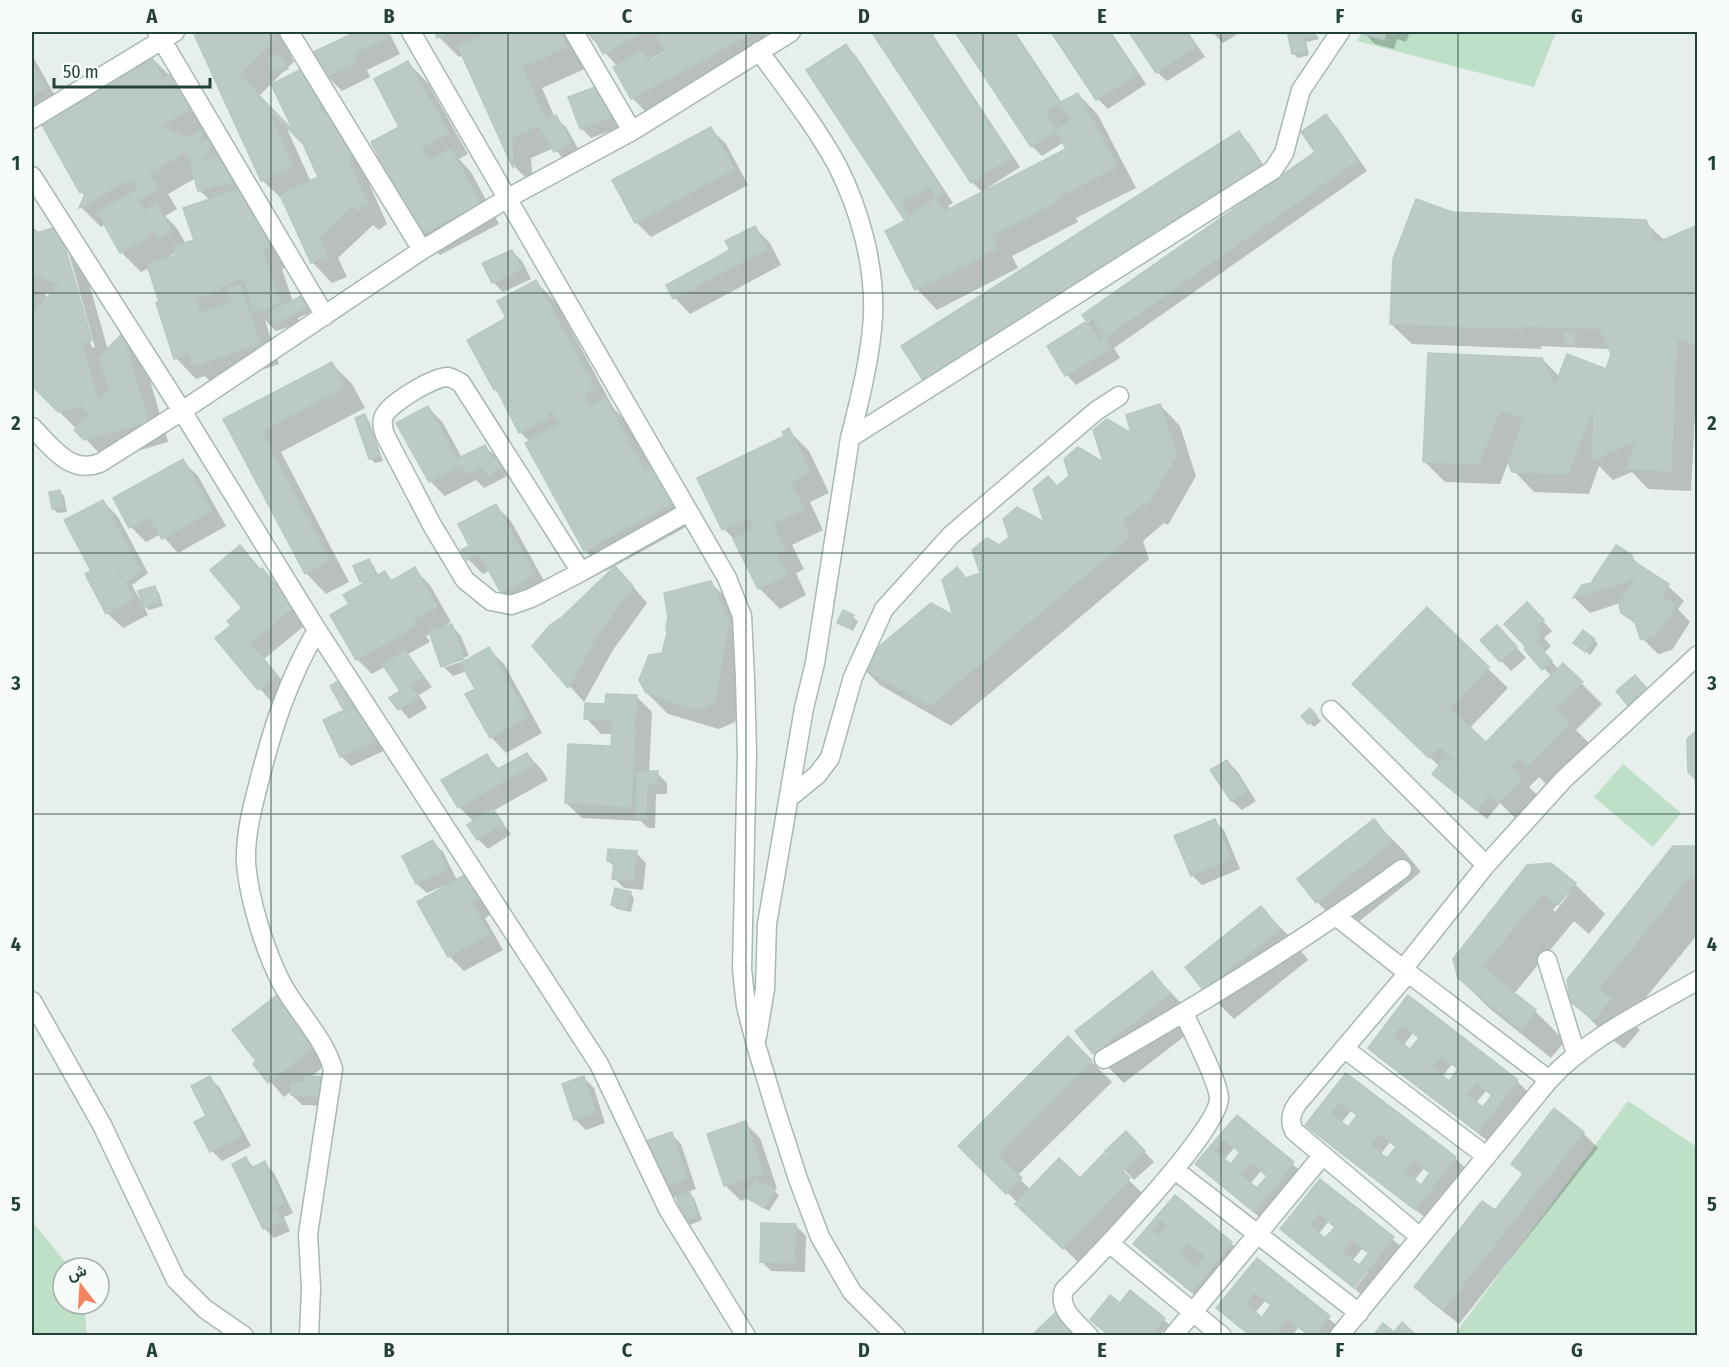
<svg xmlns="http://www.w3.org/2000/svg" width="1729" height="1367" font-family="'Fira Sans Condensed',Vazirmatn,sans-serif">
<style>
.green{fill:#bfe0c8}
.shadow{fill:#0003;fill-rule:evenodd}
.building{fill:#bbcac4;stroke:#b8c9c2;stroke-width:1.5;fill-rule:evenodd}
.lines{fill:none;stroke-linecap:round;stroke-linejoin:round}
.minor-casing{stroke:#a8b8b2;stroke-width:21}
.minor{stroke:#fff;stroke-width:18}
.grid{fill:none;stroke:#24423a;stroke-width:1.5;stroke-opacity:0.55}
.neatline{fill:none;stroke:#24423a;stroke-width:2}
.grid-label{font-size:20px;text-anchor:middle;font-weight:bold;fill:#24423a}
</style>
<rect width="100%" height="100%" fill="#e6efeb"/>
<path class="green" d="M1362,32H1556L1534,87L1357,41Z
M1623,764L1681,813L1653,847L1594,797Z
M1628,1101L1697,1147V1335H1454Z
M32,1221L70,1268H63V1304H84L87,1335H32Z"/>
<path class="shadow" d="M195,32H287L284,40L294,62L288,67L289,69L283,72L259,96L289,128L287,129L311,182L320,178L304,143L294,130L300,72L347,120L374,175L368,181L387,224L379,230L373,225L338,258L347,277L332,283L312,262L283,200L262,180Z
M350,32H389L400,54L367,70L370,77L342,91L327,76L352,35Z
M436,32H487L488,35L496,32H571L587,68L542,88L555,118L566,127L580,152L565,161L554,148L531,158L533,185L515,167L464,55L459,57L439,37Z
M586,32H764L775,51L653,119L632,98L615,67L617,66ZM667,50L668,53L651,62L649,60Z
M880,32H931L1020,167L986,189L987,191L1068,150L1064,142L1042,156L1032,146L957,32H1015L1062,103L1078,94L1098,115L1136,188L1076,218L1078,222L1012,256L1018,268L937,310L917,289L887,232L908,221L905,218L846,46L856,56L953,203L948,206L951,210L983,193L972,182L875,34Z
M1053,32H1111L1146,84L1108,109L1098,99Z
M1130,32H1188L1205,57L1167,81L1157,72Z
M1212,32H1241L1223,43Z
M1311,32H1314L1319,39L1306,42L1309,55L1298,58L1293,53L1289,37Z
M1366,32H1410L1406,42L1397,39L1394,49L1375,44L1365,34Z
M32,55L59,103L32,113Z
M150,56L170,76L177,72L288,267L282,269L293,302L301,297L311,312L298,318L300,323L276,331L265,320L279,364L215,386L205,376L196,379L176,358L149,268L141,272L121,252L105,224L101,227L81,207L86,196L81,192ZM196,178L199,190L210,200L195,241L186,244L176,227L165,216L177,209L168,194ZM175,253L178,256L165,259Z
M408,63L428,83L468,154L459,159L471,172L499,224L440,255L420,235L402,128Z
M601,87L621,127L591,138L581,128Z
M1326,116L1336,126L1367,171L1114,348L1120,358L1076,385L1067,375L1049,346L1088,322L1317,153Z
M711,129L726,144L748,185L651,237L636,222Z
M1239,133L1249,143L1271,177L935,391Z
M1452,214L1645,222L1665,241L1698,227V357L1691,491L1648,489L1632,472L1613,480L1599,466L1589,494L1534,492L1514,471L1509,460L1500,484L1445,482L1424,461L1542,359L1560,377L1607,371L1613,354L1610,349L1540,346L1542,349L1412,344L1391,324Z
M32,226L39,233L59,228L79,248L108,350L123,336L143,356L168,442L106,460L32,383ZM65,250H68L95,347L92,348ZM45,293L52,295L47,300Z
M754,227L770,243L781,265L690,314L675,298L668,285L732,251Z
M512,251L522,261L531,279L503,292L493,282Z
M536,282L556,302L614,409L625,420L651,468L695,522L606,571L585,550L530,442L520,432L501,395L495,389L469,340L508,319Z
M332,364L352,384L365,408L281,452L349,582L326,594L306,573L225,420Z
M1160,405L1180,426L1196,476L1168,525L1164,523L1143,541L1149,559L951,726L880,685L860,665L956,619L967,579L982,574L999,547L1047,525L1058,488L1106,465Z
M428,407L443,423L462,458L484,446L509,468L505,471L507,476L484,488L476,480L445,496L430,481Z
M364,416L369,421L383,461L375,463L371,459L357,419Z
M788,430L809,451L829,493L810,502L823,530L792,545L804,569L796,573L806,595L780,609L759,588L737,542L724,529Z
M183,461L198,476L226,526L178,553L161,534L146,542L131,527Z
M59,491L64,496L67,512L58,513L53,509Z
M103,501L118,517L148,573L132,585L141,602L155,588L159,593L163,606L149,610L144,606L148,615L123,628L107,613L93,572Z
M496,506L511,521L549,590L517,607L502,592L490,570L483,574L468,559L472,546Z
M240,548L278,586L309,622L264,659L291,691L274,705L217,639L233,625L244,608Z
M1631,556L1643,569L1668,586L1684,601L1678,609L1690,622L1672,650L1659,654L1657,653L1641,637L1638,627L1623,612L1620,603L1590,613L1575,598L1583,587L1592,584Z
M369,561L373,565L379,577L385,573L393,581L414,569L430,585L451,622L443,627L444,628L452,626L461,636L469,656L446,663V667L470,659L489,649L504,664L542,733L506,753L491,737L477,689L467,671L453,676L443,666L431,633L426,636L430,642L408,654L432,687L419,695L427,708L409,719L391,698L402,691L386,666L372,674L357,659L351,605L364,585L355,567Z
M630,583L647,603L613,650L584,702L534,646Z
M711,583L731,603L749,644L735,722L719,729L668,714L647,693L664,654Z
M1427,609L1508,688L1469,729L1486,744L1552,677L1526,649L1537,614L1552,631L1544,638L1551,646L1544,653L1559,670L1563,665L1602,704L1576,730L1589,743L1548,786L1539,777L1529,787L1541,799L1519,822L1500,803L1487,819L1434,774L1440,767L1374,704ZM1461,766L1490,793L1458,769Z
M844,612L858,621L853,631L839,622Z
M1507,637L1526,658L1511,671L1482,640Z
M1594,640L1598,644L1590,655L1580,647Z
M351,675L390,748L351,766L341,756L347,711L344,708Z
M637,697L652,712L649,773H657L667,783V794H656L655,828H648L641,821L582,818L566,803L612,748L613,734H601L586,718L606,705Z
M1310,710L1321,721L1314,727L1303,716Z
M527,754L542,770L548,780L493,811L511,834L488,849L478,839L474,822L459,807L487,756L500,770Z
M1227,761L1237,771L1256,801L1242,810L1232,801L1212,771Z
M1214,821L1224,830L1240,869L1202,885L1192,875Z
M1374,821L1404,851L1421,872L1347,931L1317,902Z
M433,842L443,852L457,880L465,876L493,913L485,918L503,950L464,971L449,956L442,889L441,887L427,893L417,884L404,856Z
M1698,848V934L1629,1018L1640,1030L1624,1049L1602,1031L1571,1000Z
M636,853L646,863L643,890L624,888L614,878L615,867L608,861Z
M1528,867L1575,884L1605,914L1589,934L1574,921L1514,994L1535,1011L1565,1041L1551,1058L1489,1008L1459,978ZM1565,894H1569L1555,912L1553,910Z
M630,893L634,898L631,912L617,909L612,905Z
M1261,908L1291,938L1308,960L1234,1019L1204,989Z
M1152,973L1181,1003L1199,1025L1124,1083L1094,1053L1077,1031Z
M277,997L331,1061L309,1078H320L330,1088L329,1106L302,1105L292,1095V1091L284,1097L255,1064Z
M1408,997L1517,1081L1527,1091L1488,1141L1379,1058L1370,1048ZM1413,1033L1420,1039L1410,1051L1403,1046ZM1452,1064L1459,1070L1450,1083L1442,1077ZM1486,1091L1493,1097L1483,1109L1476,1103Z
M1068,1038L1112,1082L1017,1176L1031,1190L1080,1180L1104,1156L1144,1195L1079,1263L960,1146Z
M1346,1075L1455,1158L1465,1168L1426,1218L1317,1135L1307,1125ZM1351,1111L1358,1116L1348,1129L1341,1123ZM1390,1142L1397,1148L1387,1160L1380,1155ZM1424,1168L1431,1174L1421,1187L1414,1181Z
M210,1078L220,1088L251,1146L222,1161L212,1151L196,1123L208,1116Z
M584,1078L594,1088L605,1123L586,1130L576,1120L564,1085Z
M1237,1117L1303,1173L1264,1221L1197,1164ZM1234,1148L1241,1154L1231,1166L1224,1160ZM1261,1171L1268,1177L1258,1190L1250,1184Z
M745,1123L760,1138L777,1188L773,1190L779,1195L769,1211L748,1198L741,1201L725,1185Z
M1583,1133L1598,1148L1459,1324L1431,1302L1416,1287L1495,1212L1524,1175L1513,1164Z
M671,1134L681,1144L696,1189L687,1192L694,1198L702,1220L690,1225L685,1220L677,1196L670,1198L660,1188Z
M1136,1143L1154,1162L1134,1180L1107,1151Z
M246,1159L255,1168L264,1163L274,1173L293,1213L284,1217L290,1231L274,1238L264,1228L234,1165Z
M1321,1181L1403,1248L1364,1297L1355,1289L1368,1272L1366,1270L1352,1287L1282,1229ZM1328,1222L1336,1228L1326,1240L1318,1235ZM1362,1249L1370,1255L1359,1267L1352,1261Z
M1175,1197L1231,1243L1246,1258L1208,1306L1150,1259L1135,1244Z
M796,1226L806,1236L805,1272L771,1271L761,1261Z
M1257,1260L1339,1327L1332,1336H1304L1306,1333L1298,1328L1292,1336H1251L1228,1317ZM1265,1301L1272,1307L1262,1319L1255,1313Z
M1130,1293L1169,1324L1159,1336H1111L1120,1305Z"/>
<path class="building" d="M193,32H270L274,41L239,75L293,130L271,84L300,70L328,99L319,107L345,135L354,154L348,160L371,210L365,204L358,211L352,205L319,237L327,256L311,263L280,195L318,177L303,144L267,108L293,166L261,181Z
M348,32H382L386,38L353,54L356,62L325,77L313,52L350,35Z
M435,32H452L437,38Z
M492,32H560L567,47L522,67L547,122L512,138L513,168L458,47Z
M591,32H644L603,54Z
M660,32H754L631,99L613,67L642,51L648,62L666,52L656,34Z
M877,32H929L1011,157L971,183L873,34Z
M955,32H1013L1071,120L1031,147Z
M1051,32H1109L1137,74L1096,100Z
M1129,32H1186L1196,46L1156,73Z
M1304,32H1315V35L1303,38L1306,51L1292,54L1288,35Z
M1364,32H1386L1384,40L1364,34Z
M846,44L944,193L904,219L806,70Z
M280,54L286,65L272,71L267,59Z
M150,55L163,78L178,70L197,105L160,126L187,138L205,128L197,145L205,141L211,144L206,156L192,164L185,153L149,173L158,189L138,200L144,211L156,204L172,232L158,239L155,233L120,253L97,212L135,191L138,184L129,180L79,208L87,189L80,193L38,118Z
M408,61L449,133L421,148L429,161L451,149L480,203L419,236L371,142L399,127L374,79Z
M32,64L45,88L32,96Z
M601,85L612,117L580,129L568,97Z
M1078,93L1117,167L1057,198L1059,201L992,235L998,248L915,290L885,231L910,218L901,201L930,186L943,212L1066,149L1045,110Z
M1326,114L1358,160L1100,341L1082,315L1315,152L1301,132Z
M556,115L571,142L554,152L539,125Z
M711,127L734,169L635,223L612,180Z
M1239,131L1262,167L924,382L901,346Z
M227,154L234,182L198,191L191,164Z
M249,186L269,247L262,249L280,303L254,312L243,278L218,287L220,291L195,299L200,313L232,302L227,288L240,284L260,344L193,366L189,354L174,359L156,303L159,302L147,265L176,255L173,247L194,240L183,208Z
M1416,199L1452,212L1646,220L1656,243L1698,225V346L1677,338L1671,471L1626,469L1637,440L1592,461L1594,406L1568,474L1512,472L1508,462L1524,419L1500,410L1479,464L1423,462L1428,353L1542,358L1555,386L1567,354L1606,369L1611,354L1600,329L1521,326L1523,329L1390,324L1393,259Z
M59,226L92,340L82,343L98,401L109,390L99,357L123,333L148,422L84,440L74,430L90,414L82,406L58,412L32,386V313L60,284L32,275V234Z
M755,226L767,249L673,299L666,285L730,250L725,241Z
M512,250L522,269L492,283L482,263Z
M536,280L595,388L584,394L589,407L605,398L644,470L656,464L676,501L584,551L525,443L560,424L552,410L548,413L550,417L519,433L496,388L494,390L467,340L506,318L497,301Z
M301,296L307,307L274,324L268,313Z
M1093,317L1111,348L1065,376L1047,346Z
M1564,332H1574L1575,344H1565Z
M332,362L345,387L261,431L330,561L305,574L223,419Z
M1160,404L1177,455L1147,506L1143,503L1123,520L1129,538L930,706L857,665L931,603L953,615L942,580L957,567L966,578L980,573L972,550L987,538L999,545L1009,537L1003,519L1017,507L1044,522L1033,489L1048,476L1057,486L1069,476L1064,459L1078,447L1103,462L1093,430L1107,419L1131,433L1126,415Z
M428,406L457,459L485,445L493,460L468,474L462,464L429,482L396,423Z
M365,414L379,456L369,459L355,418Z
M789,428L810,472L791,482L804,509L773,524L785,549L776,553L787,575L758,589L733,539L754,528L749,517L722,530L697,478L784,436L782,432Z
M500,455L506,463L489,476L483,468Z
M183,459L212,511L162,539L149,517L129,528L113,498Z
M60,490L63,507L52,509L49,492Z
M103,500L134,558L117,567L134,599L106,614L85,574L91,571L64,520Z
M496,504L535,575L501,593L479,553L467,560L461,550L469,546L458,524Z
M240,545L260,570L262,568L295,606L250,643L277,675L258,690L215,638L231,625L227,621L242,608L210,570Z
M1616,545L1632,555L1633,561L1669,584L1662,596L1676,606L1656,635L1642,640L1640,638L1635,622L1621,613L1619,603L1635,579L1573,598L1582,585L1591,583Z
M132,559L141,571L126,582L117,570Z
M369,559L376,575L360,582L353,566Z
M615,566L633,586L598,635L568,688L532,646L550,625L561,618Z
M415,567L437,607L412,621L416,626L356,660L330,615L349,604L343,595L385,571L391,581Z
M711,581L729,622L715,702L697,710L646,693L639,680L649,655L662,653L667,633L666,627L668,617L664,593Z
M155,586L160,602L143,607L138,591Z
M1527,602L1544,620L1535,627L1542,635L1535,642L1552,661L1542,670L1524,649L1526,647L1504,624Z
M1427,607L1489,667L1449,708L1486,742L1563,663L1583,682L1556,709L1570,722L1527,766L1518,758L1510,766L1522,778L1498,803L1440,747L1429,758L1352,684Z
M843,610L854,615L848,628L837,623Z
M452,624L464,659L441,667L429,632Z
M1497,625L1517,647L1500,662L1480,640Z
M1583,630L1595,639L1585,652L1573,643Z
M489,647L528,717L490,738L465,694L475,689L461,663Z
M405,650L423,677L410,685L418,697L398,710L389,698L400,691L383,665Z
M351,673L365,696L343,709L330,686Z
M1635,675L1648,690L1629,707L1616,691Z
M606,694L637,695L631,807L565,803L568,744L611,746L612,720L584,719L585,703L605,704Z
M364,701L381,738L340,757L323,720Z
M1310,708L1317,716L1308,724L1301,716Z
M1698,729V782L1688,772L1687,739Z
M527,753L534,764L458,808L441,780L487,754L496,770Z
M1446,757L1490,793L1476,810L1432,774Z
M1227,760L1247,791L1231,801L1210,770Z
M637,771H658L657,784H647L646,819H636Z
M492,808L503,823L477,840L467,825Z
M1215,819L1231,859L1191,876L1174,836Z
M1374,819L1392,842L1316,903L1297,879Z
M433,840L448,869L416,884L402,856Z
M1673,846H1698V880L1691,875L1599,989L1611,999L1593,1020L1570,1001L1567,980Z
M608,849L637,851L634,881L612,879L614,862L607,861Z
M1551,863L1576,883L1558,905L1543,892L1482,967L1536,1010L1521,1030L1458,978L1453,959L1527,865Z
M466,874L479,898L471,902L489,934L448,957L417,902Z
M615,888L631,892L626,909L611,905Z
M1261,906L1280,929L1203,990L1185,967Z
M1152,971L1170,994L1093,1054L1075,1031Z
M277,995L317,1045L268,1083L253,1064L256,1061L232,1030Z
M1408,995L1518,1080L1478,1132L1368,1048ZM1402,1024L1419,1038L1410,1049L1393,1036ZM1442,1056L1458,1069L1449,1081L1432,1067ZM1476,1082L1492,1095L1483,1107L1466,1094Z
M1068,1036L1092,1061L998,1155L1022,1178L1006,1194L958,1146Z
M1346,1073L1456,1157L1415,1210L1305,1125ZM1340,1102L1357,1115L1348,1127L1331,1113ZM1380,1133L1396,1147L1387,1158L1370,1145ZM1413,1160L1430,1173L1421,1185L1404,1171Z
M210,1076L242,1136L210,1152L194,1122L206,1116L191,1086Z
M306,1076L321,1077L320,1097L291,1095V1082H306Z
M584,1076L596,1113L574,1120L562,1084Z
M1554,1108L1584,1132L1443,1310L1414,1287L1482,1201L1495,1210L1523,1174L1511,1164Z
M1237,1115L1294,1162L1254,1212L1195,1164ZM1223,1139L1240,1152L1231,1164L1214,1151ZM1250,1162L1267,1176L1257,1188L1240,1174Z
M746,1121L763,1173L724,1186L707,1134Z
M1126,1131L1145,1151L1123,1171L1105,1151Z
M672,1132L687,1179L658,1189L643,1142Z
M1104,1153L1130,1178L1063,1249L1015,1204L1059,1158L1080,1178Z
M246,1157L251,1168L265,1161L284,1203L275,1207L282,1221L263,1229L232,1164Z
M756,1179L775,1190L764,1208L745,1197Z
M1320,1179L1394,1237L1354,1288L1280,1229ZM1318,1213L1335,1227L1325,1238L1309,1225ZM1352,1240L1369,1253L1359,1265L1342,1252Z
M690,1192L698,1216L684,1221L676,1197Z
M1175,1195L1232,1242L1192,1292L1133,1244ZM1161,1219L1166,1226L1158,1236L1152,1230ZM1188,1242L1205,1256L1195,1268L1179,1254Z
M761,1223L796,1224L795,1263L760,1262Z
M1257,1258L1330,1316L1315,1336H1302L1305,1332L1288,1319L1278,1330L1285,1336H1251L1216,1308ZM1254,1292L1271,1305L1262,1317L1245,1304Z
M1130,1290L1165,1318L1151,1336H1110L1090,1320L1110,1295L1120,1303Z
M1057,1311L1080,1336H1031Z
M1402,1322L1417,1336H1373L1383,1323L1394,1332Z"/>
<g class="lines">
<g class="minor-casing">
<path id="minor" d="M157,32L325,316
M289,32L422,250
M411,32L727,578L742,616L745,679L747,753L742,969L746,1006L756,1045L776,1111L798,1179L820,1237L852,1292L896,1336
M574,32L632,131
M32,119L175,32
M32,176L182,411L317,630L599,1064L668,1209L746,1336
M32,427C51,446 70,475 100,463L182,411L422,250L508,198L632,131L791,32
M850,438L1273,170L1284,153L1301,90L1340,32
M581,572L461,383C457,381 453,378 448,377C433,377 390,403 384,416C381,423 383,428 385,435L432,525L465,580L491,601L511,605L531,598L581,572L688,512
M1331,710L1486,865
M790,797L817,775L830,758L853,677L884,609L951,535L1096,411L1119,396
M1337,917L1403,969
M1547,960L1576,1054
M1408,973L1297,1104C1291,1113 1289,1121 1294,1131L1420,1237
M32,1001L102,1125L176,1280L205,1309L244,1336
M757,1037L765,989L767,924L804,708L815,663L850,438C860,399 871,355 873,316C875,265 860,210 837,165C815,125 786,88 759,51
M1345,1049L1486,1156
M1104,1059C1207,1000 1307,939 1402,869
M1549,1080C1589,1037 1647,1010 1698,980
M1175,1170L1359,1313
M1109,1243L1222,1336
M309,1336L311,1288L308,1234L333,1069C324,1038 298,1013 282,984C265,951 249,900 246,863C245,836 252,808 259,782C273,726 288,680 317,630
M1089,1336C1077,1323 1057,1309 1064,1290C1092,1262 1220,1130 1219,1098C1218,1080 1192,1032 1184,1013
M1173,1336L1322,1156
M1339,1336L1549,1080L1403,969L1486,865L1564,779L1698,655"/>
</g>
<use href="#minor" class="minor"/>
</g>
<path class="grid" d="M271,32V1336M508,32V1336M746,32V1336M983,32V1336M1221,32V1336M1458,32V1336M32,293H1698M32,553H1698M32,814H1698M32,1074H1698"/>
<rect width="1729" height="1367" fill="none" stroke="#f7fbf9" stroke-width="66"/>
<g transform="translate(81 1286) rotate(343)"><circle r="28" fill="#f7fbf9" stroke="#a3b1ad" stroke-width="1.5"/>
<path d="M0-4.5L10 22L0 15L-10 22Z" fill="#f4845f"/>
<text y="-9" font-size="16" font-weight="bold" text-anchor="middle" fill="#24423a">ش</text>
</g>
<path d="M54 78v9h156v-9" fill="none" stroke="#24423a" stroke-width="3"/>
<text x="63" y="78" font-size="18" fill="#24423a" stroke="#f7fbf9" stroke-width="4.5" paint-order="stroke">50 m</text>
<rect x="33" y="33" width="1663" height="1301" class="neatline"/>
<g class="grid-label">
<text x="152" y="23">A</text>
<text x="389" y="23">B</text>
<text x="627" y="23">C</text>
<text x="864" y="23">D</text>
<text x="1102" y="23">E</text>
<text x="1340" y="23">F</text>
<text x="1577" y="23">G</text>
<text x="16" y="170">1</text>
<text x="1712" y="170">1</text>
<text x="16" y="430">2</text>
<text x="1712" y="430">2</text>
<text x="16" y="690">3</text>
<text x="1712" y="690">3</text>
<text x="16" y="951">4</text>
<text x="1712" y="951">4</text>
<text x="16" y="1211">5</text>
<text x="1712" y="1211">5</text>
<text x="152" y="1357">A</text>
<text x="389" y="1357">B</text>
<text x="627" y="1357">C</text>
<text x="864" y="1357">D</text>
<text x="1102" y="1357">E</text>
<text x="1340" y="1357">F</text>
<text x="1577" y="1357">G</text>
</g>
</svg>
